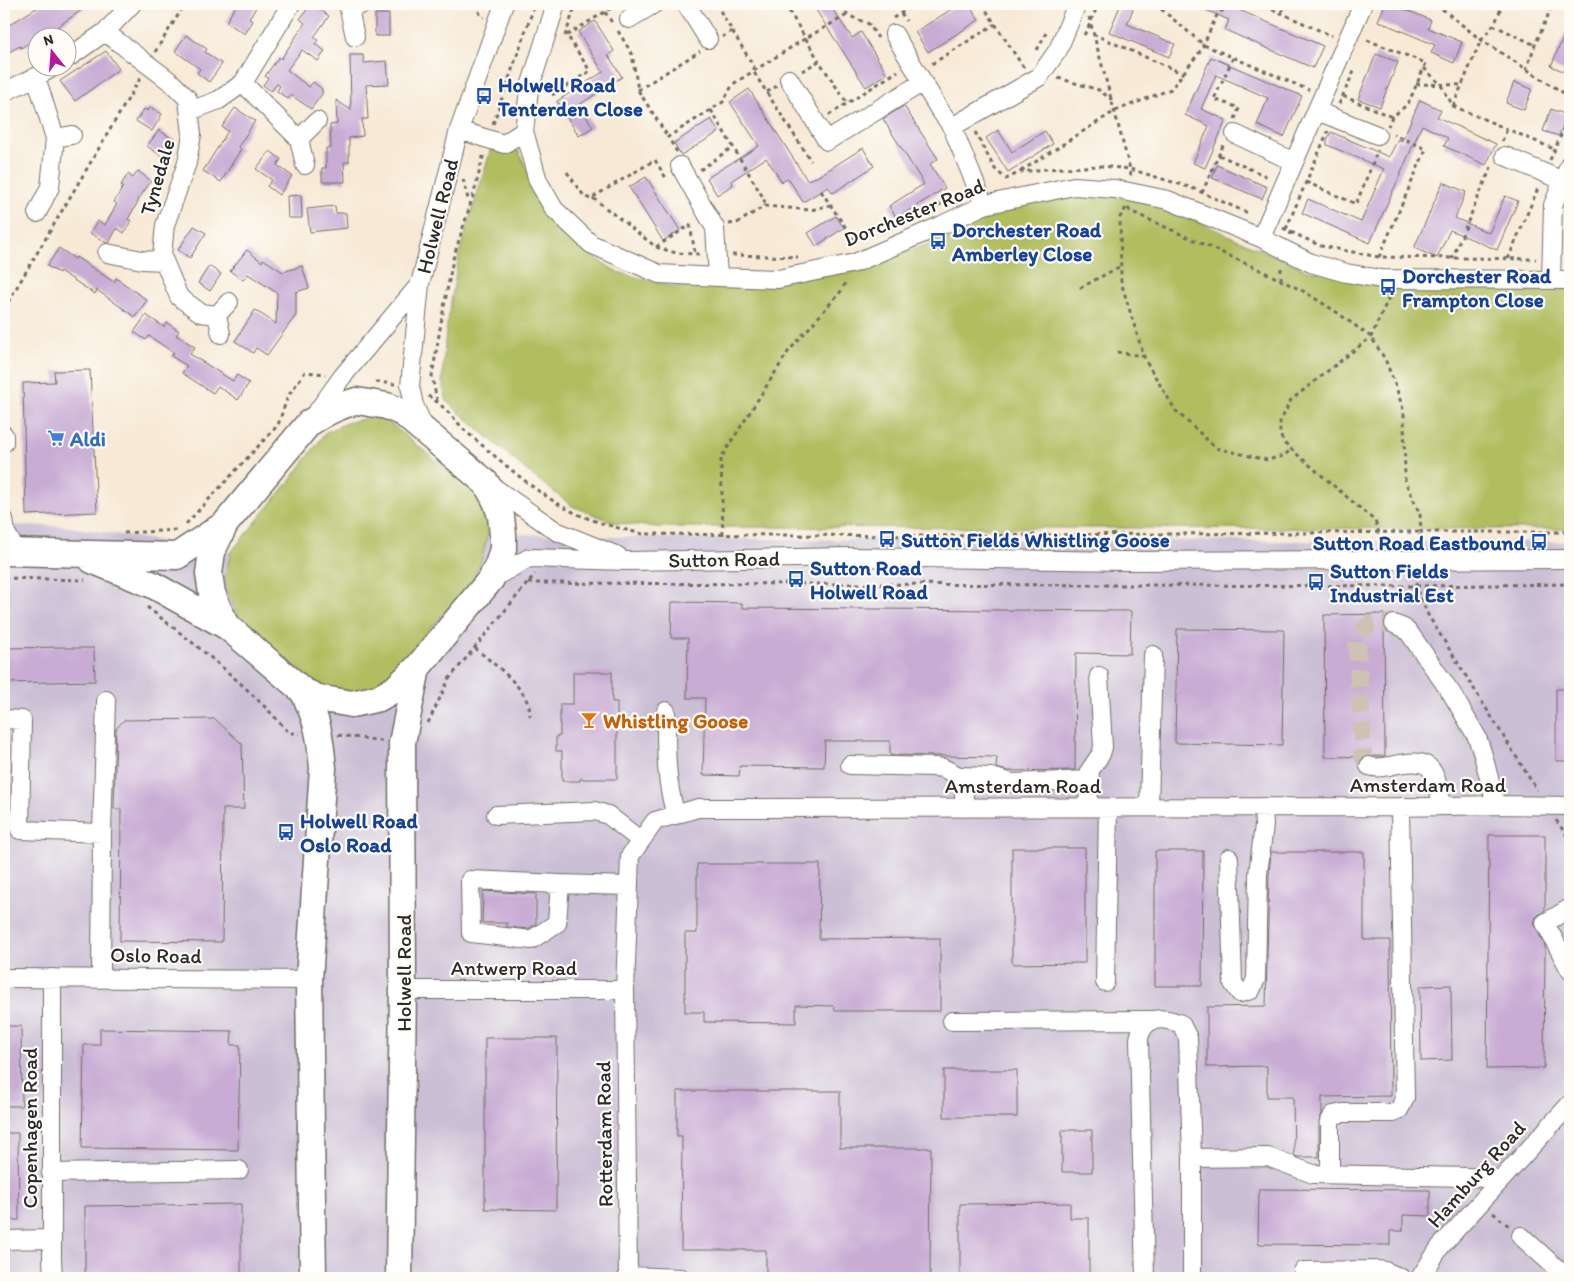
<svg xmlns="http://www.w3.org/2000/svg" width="1574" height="1282" font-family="Itim,sans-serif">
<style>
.industrial{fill:#cbbfd5}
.green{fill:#b0be61;stroke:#6e7446}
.building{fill:#c8acd4}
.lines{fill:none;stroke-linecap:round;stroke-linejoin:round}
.minor-tunnel{stroke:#cec3b3;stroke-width:18;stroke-dasharray:18 9;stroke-linecap:butt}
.minor-casing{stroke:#726e66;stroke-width:20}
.highway-casing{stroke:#726e66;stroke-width:29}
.path{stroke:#726e66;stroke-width:3;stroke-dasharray:4 4;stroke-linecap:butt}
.minor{stroke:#fff;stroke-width:18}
.highway{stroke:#fff;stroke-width:26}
.labels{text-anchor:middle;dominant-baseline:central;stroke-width:4.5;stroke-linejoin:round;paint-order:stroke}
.transit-label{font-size:21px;font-weight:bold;fill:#164399;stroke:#fdfcf7;text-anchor:start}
.street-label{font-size:21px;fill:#2b2b2b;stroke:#fdfcf7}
.shop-label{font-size:21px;font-weight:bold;fill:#366cbe;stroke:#fdfcf7;text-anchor:start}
.food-label{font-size:21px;font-weight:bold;fill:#c56008;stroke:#fdfcf7;text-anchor:start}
</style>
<rect width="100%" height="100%" fill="#fdfcf7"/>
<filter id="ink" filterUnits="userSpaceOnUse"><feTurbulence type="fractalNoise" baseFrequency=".02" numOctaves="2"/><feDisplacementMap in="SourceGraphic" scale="10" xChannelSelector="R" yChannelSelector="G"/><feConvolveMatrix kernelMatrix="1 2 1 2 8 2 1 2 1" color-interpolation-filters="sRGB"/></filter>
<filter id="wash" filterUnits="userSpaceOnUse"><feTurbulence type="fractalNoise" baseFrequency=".0096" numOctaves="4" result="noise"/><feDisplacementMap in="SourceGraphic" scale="20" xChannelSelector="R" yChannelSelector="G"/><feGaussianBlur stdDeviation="1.12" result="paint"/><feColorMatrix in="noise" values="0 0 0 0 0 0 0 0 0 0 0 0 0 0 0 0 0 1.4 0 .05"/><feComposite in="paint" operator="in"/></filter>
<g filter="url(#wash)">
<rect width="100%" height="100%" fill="#f7e9d5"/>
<path class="industrial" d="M4,525L63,526L231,552L225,576L228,596L241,621L482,559L488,533L694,539L1570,542V1278H4Z"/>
<path class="green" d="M492,146L518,150L542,202L561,231L591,255L617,272L671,286L736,287L854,271L929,244L1011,208L1050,197L1089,193L1156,203L1306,270L1570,287V529L657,527L616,523L572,506L526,470L447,402L442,382L446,330L460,250Z
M375,416L387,421L467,485L483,506L488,533L482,559L471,582L381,685L361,694L318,686L241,621L228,596L225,576L231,552L289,482L326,432L346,423Z"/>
<g id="blocks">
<path class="building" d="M43,4H90L53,30V28L21,48L20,46L4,55V28Z
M237,4H258L249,19L253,21L245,34L226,22Z
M311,4L329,16L314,37L318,40L315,44L325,51L318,61L302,50L287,70L309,87L313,82L322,89V94L311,109L291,95L288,99L277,91L280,86L277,84L271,91L263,85L268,78L265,76L279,57L281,59L305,23L300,19Z
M812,4H829L852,38L861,32L887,74L866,87Z
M960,4H969L979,20L928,52L915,32Z
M1121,4H1135L1127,24L1175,44L1169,57L1109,32Z
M1192,4H1225L1323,46L1313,68L1225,30L1229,20Z
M1385,4H1391L1431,20L1428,28L1462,42L1454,63L1431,53L1435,45L1378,21Z
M375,14H389V36H375Z
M595,21L614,51L608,55L622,77L579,105L593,127L579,136L557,101L603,72L578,32Z
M1570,21V74L1551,66Z
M186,35L207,49L205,52L222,64L209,82L197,73L200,69L175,51Z
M106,51L119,69L75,101L60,81Z
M1376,54L1398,62L1380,107L1358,99Z
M350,55H363L364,63L387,61L389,84L366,85L368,119H362L363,136L349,138V162H344L345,182H322V168H326V148H331L330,125L337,124L336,100L351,110Z
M1211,57L1302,96L1284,137L1257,125L1268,98L1216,75L1201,109L1226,120L1205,168L1193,163L1209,126L1185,115Z
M1514,82L1532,89L1524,110L1506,103Z
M749,89L807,180L817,177L863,148L874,166L833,193L828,187L803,202L788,178L782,182L766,158L731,181L733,185L717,195L707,178L759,146L730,102Z
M1420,100L1441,110L1437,117L1496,144L1486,165L1444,146L1448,138L1422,125L1370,243L1302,213L1308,199L1361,222L1384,169L1327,145V140L1331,132L1389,157L1398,139L1402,141Z
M904,106L938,159L930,164L945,188L897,218L889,206L924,184L883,119Z
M150,107L162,114L152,131L136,121L144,109L148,111Z
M235,108L255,121L238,147L241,149L221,182L203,171L228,131L222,127Z
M1551,109L1567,115L1559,136L1543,131Z
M711,119L719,132L681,155L674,143Z
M159,130L176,141L164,158L147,146Z
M998,130L1012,152L1045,131L1053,144L1008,172L986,138Z
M270,151L281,159L277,165L292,176L279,195L267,186L272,180L256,169Z
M1217,165L1267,187L1262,199L1212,178Z
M138,171L151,181L138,200H139L128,219L131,221L124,233L117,228L109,243H107L90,233L97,221L105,225L117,204L114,202L123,187L121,185L128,174L133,178Z
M646,177L680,230L663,241L629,187Z
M1443,182L1466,192L1455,218L1489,233L1505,196L1518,201L1497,250L1450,230L1437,258L1414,248Z
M301,195L302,218H288L287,196Z
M335,206L336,213H346L347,228L310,232L307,209Z
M836,216L844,228L816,246L808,233Z
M194,226L206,233L190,258L178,250Z
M59,248L75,259L76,257L114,282L116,278L147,300L135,317L97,290L95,294L60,271L59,273L47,266Z
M247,250L262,262L263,259L283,272L302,266L309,288L296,292V315L267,355L256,348L253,353L235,341L255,310L276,324L277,293L248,274L243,280L230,271Z
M209,266L221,274L210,291L198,283Z
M146,315L164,327L167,323L179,331L176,335L195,347L190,354L233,381L237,375L249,383L238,400L218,386L213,393L182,373L187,366L171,356L174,353L149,336L146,340L134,332Z
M90,370L97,512L26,515L23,383L55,382L54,371Z
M672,602L742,603V608L1131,611L1130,654L1076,653L1075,770L1009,771L996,768L997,757L890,755V741H825L824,767L740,766L739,776L703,775L705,698H687L688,638H671Z
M1384,614L1385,756L1325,757L1324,615Z
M1177,629L1284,630L1282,745L1175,743Z
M65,647V648H94L95,681L4,683V648Z
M573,672H612V702H617V779H580V781H562V751H556V736H560V704H573Z
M1556,689H1570V761H1556Z
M215,719L242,744L244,809H223L222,942L120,941L121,809H114L116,729L124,720Z
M1489,835H1545V910L1536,917L1534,923L1545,946L1544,1068L1487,1069Z
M1012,848H1085V963L1012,964Z
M1155,851H1203L1202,986H1155Z
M1271,852H1364V940H1390L1391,1096L1322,1097V1114L1319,1121V1157H1297L1294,1155L1293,1097H1267V1066L1207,1067V1007L1266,1006L1269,875Z
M697,864H820L819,939L940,938V1011H835L834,1006L796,1005V1023L704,1022V1012H685V933H697Z
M483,891L536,894V924L528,929L507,927V923H482Z
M1451,985L1452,1060L1421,1061L1420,986Z
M4,1026H21L22,1106H4Z
M100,1029L232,1031L231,1045H240L238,1150L82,1148L84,1045H100Z
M485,1038H557L556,1210L485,1209Z
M944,1070H1017V1117H944Z
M677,1091H840V1148H931L930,1278H766V1250H681L682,1136H677Z
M1062,1130H1092V1172H1062Z
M4,1133H18L19,1220H4Z
M1259,1189L1430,1190V1216L1403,1215V1231H1390V1245L1258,1244Z
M1070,1203V1218H1089V1277H1072V1278H960V1204Z
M241,1204V1278H85V1206Z"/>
</g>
</g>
<g filter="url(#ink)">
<use href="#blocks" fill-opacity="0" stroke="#726e66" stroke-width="1"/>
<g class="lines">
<path class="minor-tunnel" d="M1369,766L1363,757L1357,641C1366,621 1373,621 1394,624"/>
<g class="minor-casing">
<path id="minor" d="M556,4L529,90L524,131L538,181L554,209L591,244L659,274L718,277L778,279L855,263L942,225L984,205L1074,186L1115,189L1168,200L1261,238L1311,263L1346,273L1381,279L1570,280
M686,4L708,39
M629,19L654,4
M105,32L171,82L188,99L192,134L187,163L165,225L162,256L179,297L201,313L217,315
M894,34L939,109L952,127L984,205
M355,37L349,9L363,4
M68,58L105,32L132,4
M36,77L55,138L50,187L37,213
M789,79L827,141L923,82
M243,83L299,139
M4,92L36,77L52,68
M190,111L219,100L243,83L291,4
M1317,111L1377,135
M952,127L1039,77L1058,50L1077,4
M459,130L504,144L524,131
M1235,134L1294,162
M55,138L72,135
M1505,156L1563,181
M305,165L299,139L317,121
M680,166L715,228L718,277
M1261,238L1363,4
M107,253L142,260L164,261
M1551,280L1553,205L1570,164
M221,334L217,315L229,302
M314,416L342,377L420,284
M423,425L414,405L410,386L420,284L459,130L504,4
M4,435V443
M489,484L556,531L618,556
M4,519L6,533L17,552
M491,579L529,558L628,561L848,557L1126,561L1570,559
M1394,624L1404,628L1410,634L1452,694L1477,737L1483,755L1496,805
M666,711C666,746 665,781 676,815
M4,719L22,720L20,830L102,833L101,977
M850,765L935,767L943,768L959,776L991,777L1012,783L1089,780
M1369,766C1376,769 1382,767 1389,766C1433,756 1434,766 1442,806
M1088,807L1090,770L1101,754L1103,747L1099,676
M1149,807L1153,655
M964,808V776
M496,815L595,811L608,815L641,841
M102,833L106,700
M1229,858L1233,983L1240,993L1251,990L1256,979L1258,874L1264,825L1263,807
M560,884L470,880L471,933L531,940L557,923L560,884L628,886
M1570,908L1545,923L1570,970
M4,978L309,980
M52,978V1259L53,1278
M1105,982L1108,808
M403,990H625
M952,1021L1152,1020
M1192,1158L1268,1157L1313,1174L1469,1177L1501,1179
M51,1173L239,1170
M1330,1174V1121L1333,1115L1343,1113H1393L1399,1110L1405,1098L1400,807
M1521,1236L1567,1278
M4,1240L52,1239
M1303,1271L1377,1270L1385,1271L1401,1278
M628,1276L681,1278
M628,1278L625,990L630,856L655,821L698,808L1400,807L1496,805L1570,806
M1145,1278L1139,1039C1143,1015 1163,1017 1181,1024L1188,1038L1192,1158V1278
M1420,1278L1440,1247L1570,1104"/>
</g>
<g class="highway-casing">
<path id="highway" d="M357,401L387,406L403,413L486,483L496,501L501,516L503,535V549L498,565L491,579L417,668L395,689L379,698L352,704L318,698L303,691L228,627L218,609L212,593L209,574L212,551L225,524L309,423C325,413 339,405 357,401Z
M4,552L177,556L225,524
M92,560L153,585L228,627
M303,691C318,721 320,735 323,768L309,980L313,1278
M399,1278L403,990L402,743L417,668"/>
</g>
<path class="path" d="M475,4L481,16L484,17
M716,4L754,67L753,71L811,161
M785,4L819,61
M846,4L847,15L869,24L878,38
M982,4L1024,68
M1155,4L1204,45L1309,90
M1257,4L1281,13L1332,36
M1436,4L1481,40L1570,97
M4,6L9,4
M605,12L613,24
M901,13L906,21
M1281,13L1285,4
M1089,17L1130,169L1131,178
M893,18L916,4
M1493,25L1535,45
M618,31L632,54L638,90L668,137
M1093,34L1184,74
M567,35L618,4
M1084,35L1090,24L1098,4
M565,36L576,4
M722,37L732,31
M1367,40L1426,63L1408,104L1392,117L1388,126
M1037,50L1046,33
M155,52L185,4
M1233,58L1214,99L1239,108L1235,119
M932,64L995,24
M1424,68L1441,85L1453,106L1554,149
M1526,70L1535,45L1553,4
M802,71L819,61L847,103
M1058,78L1099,90L1112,100
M1416,84L1462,85
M638,90L700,51
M767,92L777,86
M552,95L590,71L567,35
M1343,96L1392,117
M1339,104L1355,69
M1453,106L1481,40L1495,23L1503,4
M711,110L764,199L765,206
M829,115L898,71
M493,124L535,4
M975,132L995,169L1006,179L1020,172L1046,169L1102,166L1130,169L1192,188L1250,214
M1502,141L1507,129
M677,152L668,137L723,102L733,84L806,38L847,15
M1219,155L1270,178
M1550,160L1570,115
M700,170L734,146
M1021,171L1115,111L1171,89L1201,50L1217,15L1230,4
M567,172L584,196L590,199L655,160L666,178
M463,179L470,207
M1306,182L1356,204L1378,150
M821,191L856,243
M1202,193L1224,143
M593,198L656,247L676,253L700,254
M1126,208L1120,217L1121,282L1145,360L1176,411L1216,448L1267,460L1284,456L1291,449
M1128,208L1130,211L1258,269L1303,291L1335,311L1371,337L1385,359L1396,387L1404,412L1405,481L1420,514L1421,532H1570
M729,224L737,223L765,206L811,210L830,205
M1283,228L1291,232L1290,236
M1286,229L1328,131
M1291,232L1321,246L1379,257L1536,259
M880,233L962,194
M656,247L690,225L695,253
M732,255L798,257
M1379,257L1426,149L1393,134
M1452,259L1492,165
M1508,259L1539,186
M1281,280V266
M1080,288L1121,266
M4,309L141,77
M1117,352L1143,356
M376,382L395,384
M428,396C445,405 456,423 470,435C501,461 531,489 567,509C590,521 617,528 643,534L922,536L1421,532L1419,544
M437,401L432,376L441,323L453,259L474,193L484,153
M186,524L278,425L288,396L305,372L326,374
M124,533L178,530
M1379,533L1375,521L1285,444L1280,435V422L1291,400L1371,337L1390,295
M723,535L721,458L788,352L842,290L846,281
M1416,575V586L1428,615L1537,790
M4,578L85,580
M528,583L1416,586L1570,584
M147,607C197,646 248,685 289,733H300
M475,648C493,664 531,689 530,716
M428,723L449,679L535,574
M338,735L382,741
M1556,820L1570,840
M1493,1213L1509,1226"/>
<use href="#minor" class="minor"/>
<use href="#highway" class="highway"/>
</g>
</g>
<defs>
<g id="bus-bare" transform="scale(1.35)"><path d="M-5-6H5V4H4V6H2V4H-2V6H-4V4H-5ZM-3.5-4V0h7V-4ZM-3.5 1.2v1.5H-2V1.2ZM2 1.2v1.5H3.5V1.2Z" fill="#1a4fb4" stroke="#fdfcf7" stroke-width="2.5" paint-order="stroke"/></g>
<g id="supermarket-bare" transform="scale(1.35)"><path d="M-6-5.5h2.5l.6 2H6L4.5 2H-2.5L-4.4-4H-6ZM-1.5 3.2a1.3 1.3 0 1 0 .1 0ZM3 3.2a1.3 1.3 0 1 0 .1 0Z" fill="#3f7fe0" stroke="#fdfcf7" stroke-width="2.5" paint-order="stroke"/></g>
<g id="bar-bare" transform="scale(1.35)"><path d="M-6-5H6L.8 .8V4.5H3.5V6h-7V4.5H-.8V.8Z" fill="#e8710a" stroke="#fdfcf7" stroke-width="2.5" paint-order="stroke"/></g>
</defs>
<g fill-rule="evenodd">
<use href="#bus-bare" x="484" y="96"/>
<use href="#bus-bare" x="938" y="241"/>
<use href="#bus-bare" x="1388" y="287"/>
<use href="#supermarket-bare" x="56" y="438"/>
<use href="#bus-bare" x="887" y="539"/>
<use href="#bus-bare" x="1539" y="542"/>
<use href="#bus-bare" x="796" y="579"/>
<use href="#bus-bare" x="1316" y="582"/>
<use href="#bar-bare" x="589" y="720"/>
<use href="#bus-bare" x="286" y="832"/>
</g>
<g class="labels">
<g class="transit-label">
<text x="498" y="84">Holwell Road<tspan x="498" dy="24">Tenterden Close</tspan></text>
<text x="952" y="229">Dorchester Road<tspan x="952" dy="24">Amberley Close</tspan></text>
<text x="1402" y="275">Dorchester Road<tspan x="1402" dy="24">Frampton Close</tspan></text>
<text x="901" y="539">Sutton Fields Whistling Goose</text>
<text x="1525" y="542" text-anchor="end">Sutton Road Eastbound</text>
<text x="810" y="567">Sutton Road<tspan x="810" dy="24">Holwell Road</tspan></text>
<text x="1330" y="570">Sutton Fields<tspan x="1330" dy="24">Industrial Est</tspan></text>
<text x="300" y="820">Holwell Road<tspan x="300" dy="24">Oslo Road</tspan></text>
</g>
<g class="street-label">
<text transform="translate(157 177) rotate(-74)">Tynedale</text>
<text transform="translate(914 212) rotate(-22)">Dorchester Road</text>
<text transform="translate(437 216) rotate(-76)">Holwell Road</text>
<text transform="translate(724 559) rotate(-1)">Sutton Road</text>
<text x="1428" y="784">Amsterdam Road</text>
<text x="1023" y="785">Amsterdam Road</text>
<text transform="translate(156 955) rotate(1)">Oslo Road</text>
<text x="514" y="967">Antwerp Road</text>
<text transform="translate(403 973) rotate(-90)">Holwell Road</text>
<text transform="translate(29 1128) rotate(-90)">Copenhagen Road</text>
<text transform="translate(604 1134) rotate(-91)">Rotterdam Road</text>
<text transform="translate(1476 1174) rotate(-48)">Hamburg Road</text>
</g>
<g class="shop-label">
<text x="70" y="438">Aldi</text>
</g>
<g class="food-label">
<text x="603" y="720">Whistling Goose</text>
</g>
</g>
<rect width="1574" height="1282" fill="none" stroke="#fdfcf7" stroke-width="20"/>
<g transform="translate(52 52) rotate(343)"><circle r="24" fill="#fdfcf7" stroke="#a9a8a5"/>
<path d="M0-4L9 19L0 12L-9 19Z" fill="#b5179e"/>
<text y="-8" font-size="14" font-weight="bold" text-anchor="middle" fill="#2b2b2b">N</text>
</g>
</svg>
